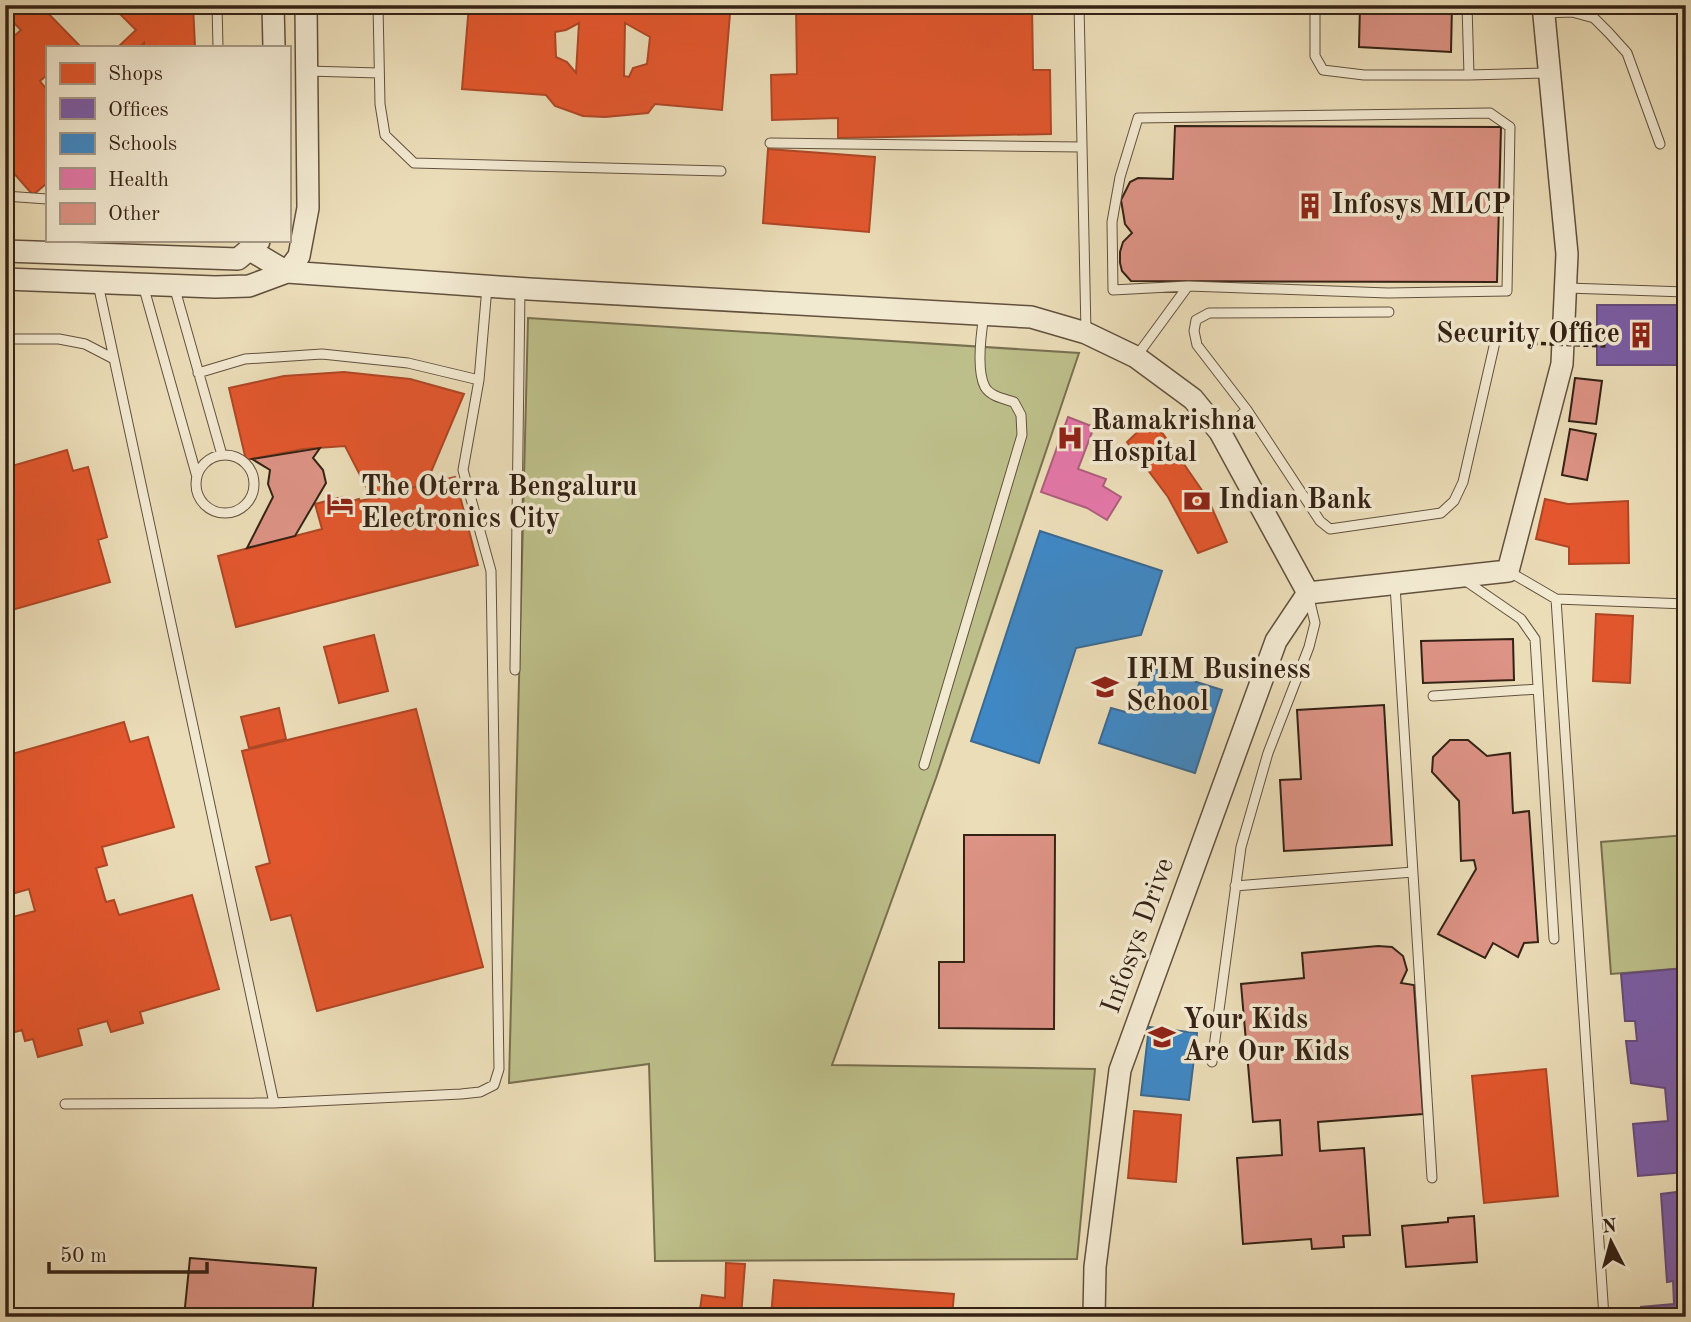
<svg xmlns="http://www.w3.org/2000/svg" width="1691" height="1322" font-family="'Old Standard TT',serif">
<style>
.green{fill:#bdbf8a;stroke:#787050;stroke-width:2}
.shops{fill:#e4572e;stroke:#af4726;stroke-width:2;fill-rule:evenodd}
.offices{fill:#7b5ea7;stroke:#664c7b;stroke-width:2}
.schools{fill:#3f88c5;stroke:#3c6990;stroke-width:2}
.health{fill:#e377a8;stroke:#ae5e7c;stroke-width:2}
.building{fill:#dd9385;stroke:#342215;stroke-width:2}
.lines{fill:none;stroke-linecap:round;stroke-linejoin:round}
.service-casing{stroke:#62513e;stroke-width:11}
.tertiary-casing{stroke:#62513e;stroke-width:24}
.service{stroke:#f2e9d1;stroke-width:9}
.tertiary{stroke:#f2e9d1;stroke-width:21}
.path-bridge{stroke:#342215;stroke-width:3.5;stroke-dasharray:5 3.5;stroke-linecap:butt}
.labels{text-anchor:middle;dominant-baseline:central;stroke-width:7;stroke-linejoin:round;paint-order:stroke}
.poi-label{font-size:28px;font-weight:bold;fill:#342215;stroke:#f2e9d1;text-anchor:start}
.street-label{font-size:28px;fill:#342215;stroke:#f2e9d1}
</style>
<rect width="100%" height="100%" fill="#ebddb8"/>
<filter id="stains"><feTurbulence type="fractalNoise" baseFrequency=".00286" numOctaves="4"/><feColorMatrix values="0 0 0 0 .2 0 0 0 0 .09 0 0 0 0 .02 0 0 0 .5 -.17"/></filter>
<radialGradient id="worn" r=".72"><stop offset=".6" stop-color="#630" stop-opacity="0"/><stop offset="1" stop-color="#630" stop-opacity=".3"/></radialGradient>
<path class="green" d="M528,318L1079,353L936,778L832,1065L1095,1069L1077,1259L655,1261L649,1064L509,1083Z
M1686,835V968L1611,974L1601,842Z"/>
<path class="shops" d="M5,5H40L79,45L77,47H47V75L40,81L47,90V183L33,195L5,163V44L21,30L5,14Z
M111,5H193L195,47H144V43L140,47H118L136,30Z
M469,5H647L652,8L730,14L722,110L655,104L648,113L605,117L583,116L555,106L546,95L462,89ZM579,23L576,73L567,62L556,57L555,32L566,30ZM625,23L650,37L647,64L633,68L629,77L624,76Z
M796,5H1032L1033,70H1050L1051,134L838,138V118L772,120L771,75L797,74Z
M768,149L875,157L869,232L763,223Z
M344,372L410,379L464,394L426,484L372,498L345,446L303,449L246,460L229,388L284,376Z
M1149,421L1163,434L1208,499L1227,542L1198,553L1168,497L1127,442Z
M67,450L73,471L88,467L107,537L98,540L110,582L5,612V468Z
M455,477L478,565L236,627L218,556L322,529L315,504L342,497L343,501L351,499L352,501L359,499L360,501Z
M1545,499L1568,504L1628,501L1629,563L1569,564V547L1536,539Z
M1596,614L1633,616L1630,683L1593,681Z
M374,635L388,691L339,703L324,647Z
M279,708L286,739L249,748L241,717Z
M416,709L483,967L317,1011L291,915L271,920L256,867L270,863L242,751Z
M124,722L130,742L148,737L174,827L102,847L107,865L96,868L106,902L114,900L119,915L192,895L219,989L140,1012L143,1023L111,1032L107,1021L78,1029L82,1045L38,1057L33,1039L25,1041L22,1030L5,1035V919L35,911L29,889L8,895L5,885V756Z
M1546,1069L1558,1196L1484,1203L1472,1076Z
M1134,1111L1181,1115L1176,1182L1128,1178Z
M5,1124H12L13,1171H5Z
M726,1263L745,1264L741,1317H699L702,1295L725,1298Z
M774,1280L954,1294L952,1317H771Z"/>
<path class="offices" d="M1597,305H1686V365H1597Z
M1686,968V1172L1638,1176L1633,1124L1668,1121L1665,1088L1631,1083L1626,1041H1637L1635,1021H1625L1621,974Z
M1686,1191V1317H1642L1641,1307L1674,1304L1673,1281L1667,1282L1661,1194Z"/>
<path class="schools" d="M1040,531L1162,571L1141,635L1076,648L1039,763L971,741Z
M1145,666L1222,690L1195,773L1099,743L1111,708L1129,713Z
M1149,1027L1197,1033L1189,1100L1141,1095Z"/>
<path class="health" d="M1068,417L1094,427L1078,469L1106,479L1103,486L1121,497L1107,520L1087,508L1041,492Z"/>
<path class="building" d="M1360,5H1452L1451,52L1359,47Z
M1175,126L1501,127L1497,282L1131,281L1122,271L1120,263V252L1123,242L1132,233L1125,224L1121,200L1130,182L1138,178L1173,179Z
M1575,378L1602,381L1596,424L1569,421Z
M1570,429L1596,434L1587,480L1562,475Z
M320,448L313,458L323,470L326,483L295,536L247,548L273,497L268,484L270,470L252,459Z
M1513,639L1514,680L1423,683L1421,641Z
M1384,705L1392,845L1284,851L1280,780L1301,779L1297,710Z
M1450,740H1468L1487,756L1510,753L1513,813L1529,811L1538,942L1524,943L1518,957L1493,943L1485,958L1438,934L1476,869L1474,860L1461,861L1459,801L1432,772L1433,757Z
M964,835H1055L1054,1029L939,1028V962H964Z
M1378,946L1392,947L1403,956L1407,970L1401,983L1414,985L1423,1114L1318,1122L1320,1151L1364,1148L1370,1235L1343,1236L1344,1247L1312,1249L1311,1239L1243,1244L1237,1158L1282,1155L1280,1120L1253,1122L1241,984L1304,978L1302,953Z
M1474,1216L1477,1262L1406,1267L1402,1226L1448,1222V1218Z
M190,1258L316,1268L312,1317H184Z"/>
<g class="lines">
<g class="service-casing">
<path id="service" d="M217,5L218,47
M378,5L380,104L385,135L414,163L721,171
M1079,5L1086,332
M1315,5V56L1323,70L1364,75H1469L1467,5
M1544,13L1572,12L1594,18L1609,33L1627,53L1660,144
M307,71L379,73
M1469,75L1548,73
M770,143L1082,147
M5,196L47,199
M98,284L274,1103
M143,285L197,477
M174,286L222,455
M1567,288L1686,292
M5,339H59L85,344L114,359
M1136,357L1188,286L1388,293L1507,291L1510,127L1490,113L1138,118L1120,177L1112,222L1113,290L1188,286
M198,373L245,359L322,354L408,363L479,380
M1247,410L1320,521L1330,529L1441,513L1454,501L1463,482L1495,342
M1220,432L1247,410L1197,345L1194,331L1196,320L1209,313L1389,312
M196 484a29 29 0 1 1 58 0a29 29 0 1 1-58 0Z
M1508,571L1556,599L1686,604
M1463,579L1521,619L1535,639L1554,939
M1395,585L1432,1178
M1556,599L1604,1317
M515,670L520,290
M1433,696L1538,689
M924,765L1022,435L1021,415L1014,402C1005,399 991,397 985,387C976,370 981,334 984,315
M1235,886L1413,872
M1212,1062L1241,847L1268,753L1309,647L1315,623L1309,598
M65,1104L274,1103L461,1094L480,1092L494,1085L499,1069L491,571L463,470L479,380L487,287"/>
</g>
<g class="tertiary-casing">
<path id="tertiary" d="M273,5L274,47
M250,250L287,272L529,289L1031,317L1086,333L1136,357L1193,399L1220,432L1308,593
M5,251L238,259L259,241
M5,279L215,287L249,286L287,272L299,256L308,208L306,5
M1308,593L1508,571L1562,364L1567,254L1543,5
M1094,1317L1095,1267L1120,1070L1276,641L1308,593"/>
</g>
<use href="#service" class="service"/>
<use href="#tertiary" class="tertiary"/>
<path class="path-bridge" d="M1524,343L1607,346"/>
</g>
<defs>
<g id="building-bare" transform="scale(2.1)"><path d="M-4-6H4V6H1V3H-1V6H-4ZM-2.5-4.3h1.7v1.8h-1.7ZM.8-4.3h1.7v1.8H.8ZM-2.5-1h1.7V.8h-1.7ZM.8-1h1.7V.8H.8Z" fill="#8f2418" stroke="#f2e9d1" stroke-width="2.5" paint-order="stroke"/></g>
<g id="hospital-bare" transform="scale(2.1)"><path d="M-5-5h3v3.5h4V-5h3V5h-3V1.5h-4V5h-3Z" fill="#8f2418" stroke="#f2e9d1" stroke-width="2.5" paint-order="stroke"/></g>
<g id="bank-bare" transform="scale(2.1)"><path d="M-6-4H6V4H-6ZM0-2.3a2.3 2.3 0 1 0 0 4.6a2.3 2.3 0 1 0 0-4.6Z" fill="#8f2418" stroke="#f2e9d1" stroke-width="2.5" paint-order="stroke"/></g>
<g id="hotel-bare" transform="scale(2.1)"><path d="M-6-4.5h1.5V1H6V5H4.5V3h-9V5H-6ZM-4 0a1.8 1.8 0 1 1 3.6 0ZM.5 0V-2.5h3Q6-2.5 6 0Z" fill="#8f2418" stroke="#f2e9d1" stroke-width="2.5" paint-order="stroke"/></g>
<g id="university-bare" transform="scale(2.1)"><path d="M0-5L7-2L0 1L-7-2ZM-4 1L0 2.5L4 1V4Q0 6-4 4Z" fill="#8f2418" stroke="#f2e9d1" stroke-width="2.5" paint-order="stroke"/></g>
<g id="school-bare" transform="scale(2.1)"><path d="M0-5L7-2L0 1L-7-2ZM-4 1L0 2.5L4 1V4Q0 6-4 4Z" fill="#8f2418" stroke="#f2e9d1" stroke-width="2.5" paint-order="stroke"/></g>
</defs>
<g fill-rule="evenodd">
<use href="#building-bare" x="1310" y="206"/>
<use href="#building-bare" x="1641" y="335"/>
<use href="#hospital-bare" x="1070" y="438"/>
<use href="#bank-bare" x="1197" y="501"/>
<use href="#hotel-bare" x="340" y="504"/>
<use href="#university-bare" x="1105" y="687"/>
<use href="#school-bare" x="1162" y="1037"/>
</g>
<g class="labels">
<g class="poi-label">
<text x="1331" y="206">Infosys MLCP</text>
<text x="1620" y="335" text-anchor="end">Security Office</text>
<text x="1091" y="422">Ramakrishna<tspan x="1091" dy="32">Hospital</tspan></text>
<text x="361" y="488">The Oterra Bengaluru<tspan x="361" dy="32">Electronics City</tspan></text>
<text x="1218" y="501">Indian Bank</text>
<text x="1126" y="671">IFIM Business<tspan x="1126" dy="32">School</tspan></text>
<text x="1183" y="1021">Your Kids<tspan x="1183" dy="32">Are Our Kids</tspan></text>
</g>
<g class="street-label">
<text transform="translate(1139 936) rotate(-70)">Infosys Drive</text>
</g>
</g>
<rect width="1691" height="1322" fill="none" stroke="#ebddb8" stroke-width="28"/>
<rect x="7" y="7" width="1677" height="1308" fill="none" stroke="#342215" stroke-width="3.5"/>
<rect x="14" y="14" width="1663" height="1294" fill="none" stroke="#342215" stroke-width="2"/>
<rect x="46" y="46" width="245" height="196" fill="#f2e9d1" stroke="#a69986" stroke-width="2"/>
<rect x="60" y="63" width="35" height="21" fill="#e4572e" stroke="#a69986" stroke-width="2"/>
<text x="108" y="80" font-size="21" fill="#342215">Shops</text>
<rect x="60" y="98" width="35" height="21" fill="#7b5ea7" stroke="#a69986" stroke-width="2"/>
<text x="108" y="116" font-size="21" fill="#342215">Offices</text>
<rect x="60" y="133" width="35" height="21" fill="#3f88c5" stroke="#a69986" stroke-width="2"/>
<text x="108" y="150" font-size="21" fill="#342215">Schools</text>
<rect x="60" y="168" width="35" height="21" fill="#e377a8" stroke="#a69986" stroke-width="2"/>
<text x="108" y="186" font-size="21" fill="#342215">Health</text>
<rect x="60" y="203" width="35" height="21" fill="#dd9385" stroke="#a69986" stroke-width="2"/>
<text x="108" y="220" font-size="21" fill="#342215">Other</text>
<g transform="translate(1611 1242) rotate(354)" stroke="#f2e9d1" stroke-width="5" paint-order="stroke">
<path d="M0-5L12 26L0 18L-12 26Z" fill="#342215"/>
<text y="-10" font-size="19" font-weight="bold" text-anchor="middle" fill="#342215">N</text>
</g>
<path d="M49 1262v10h158v-10" fill="none" stroke="#342215" stroke-width="3.5"/>
<text x="60" y="1262" font-size="21" fill="#342215" stroke="#f2e9d1" stroke-width="5" paint-order="stroke">50 m</text>
<rect width="100%" height="100%" filter="url(#stains)"/>
<rect width="100%" height="100%" fill="url(#worn)"/>
</svg>
